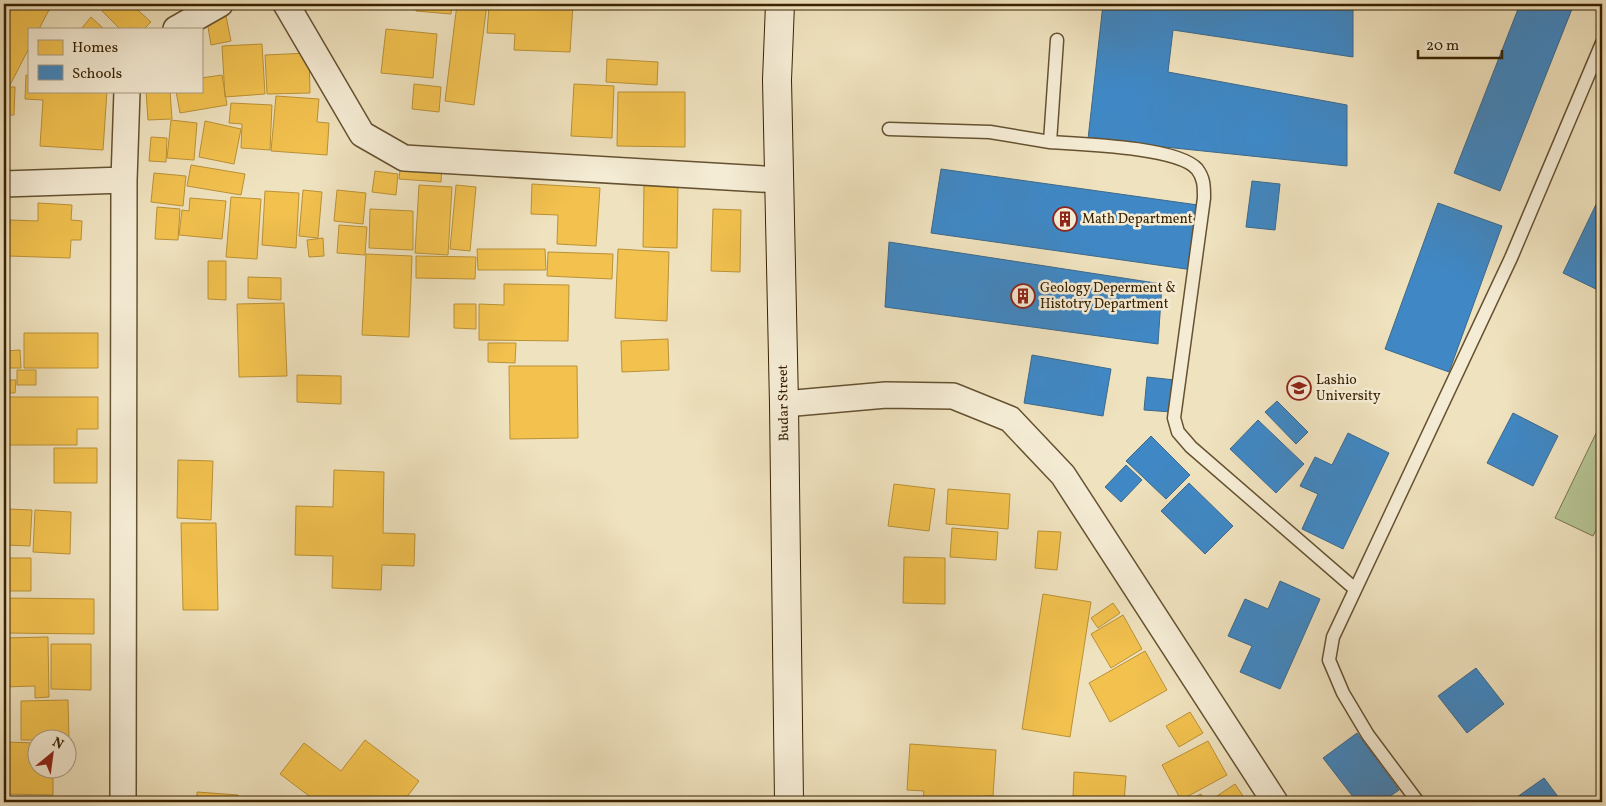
<svg xmlns="http://www.w3.org/2000/svg" width="1606" height="806" font-family="Vollkorn,serif">
<style>
.green{fill:#b6c494;stroke:#78734b}
.homes{fill:#f2c14e;stroke:#ba9137}
.schools{fill:#3f88c5;stroke:#3d698a}
.lines{fill:none;stroke-linecap:round;stroke-linejoin:round}
.service-casing{stroke:#665231;stroke-width:15}
.minor-casing{stroke:#665231;stroke-width:28}
.secondary-casing{stroke:#392202;stroke-width:30}
.service{stroke:#f5ecd5;stroke-width:12}
.minor{stroke:#f5ecd5;stroke-width:25}
.secondary{stroke:#f5ecd5;stroke-width:28}
.labels{text-anchor:middle;dominant-baseline:central;stroke-width:5;stroke-linejoin:round;paint-order:stroke}
.poi-label{font-size:14px;fill:#392202;stroke:#f5ecd5;text-anchor:start}
.street-label{font-size:14px;fill:#392202;stroke:#f5ecd5}
</style>
<rect width="100%" height="100%" fill="#efe2be"/>
<filter id="stains"><feTurbulence type="fractalNoise" baseFrequency=".004" numOctaves="4"/><feColorMatrix values="0 0 0 0 .2 0 0 0 0 .09 0 0 0 0 .02 0 0 0 .5 -.17"/></filter>
<radialGradient id="worn" r=".72"><stop offset=".6" stop-color="#630" stop-opacity="0"/><stop offset="1" stop-color="#630" stop-opacity=".3"/></radialGradient>
<path class="green" d="M1602,421V518L1593,536L1555,518Z"/>
<path class="homes" d="M5,4H42L50,8L39,29H29V48L9,87L4,84Z
M109,4H131L151,22L144,29H120L102,11Z
M377,4H410L409,9Z
M416,4H452L451,14L416,11Z
M457,4H487L474,105L445,101Z
M516,4H573L570,52L514,50L515,34L487,33L489,6L516,8Z
M225,11L231,41L211,45L206,15Z
M91,17L104,29H81Z
M386,29L437,34L433,78L381,73Z
M262,44L265,94L225,97L222,46Z
M309,53L310,93L267,94L265,55Z
M607,59L658,62L657,85L606,82Z
M26,75L29,76V91H107L103,150L40,146L43,100L25,99Z
M222,75L227,105L180,113L176,91H201V78Z
M414,84L441,87L439,112L412,109Z
M574,84L614,86L612,138L571,136Z
M4,87H15L14,115H4Z
M146,91H170L172,119L148,120Z
M618,92H685V147L617,146Z
M276,96L319,99L317,122L329,123L327,155L271,151Z
M231,103L272,105L270,150L241,148L242,124L229,123Z
M171,120L197,123L194,160L167,158Z
M205,121L241,129L234,164L199,157Z
M151,137L167,138L166,162L149,161Z
M401,160L442,164L441,182L399,179Z
M191,165L245,174L241,195L187,186Z
M375,171L398,174L396,195L372,192Z
M154,173L186,176L183,206L151,202Z
M644,183H678L677,248L643,247Z
M532,184L600,188L596,246L557,244L558,215L531,214Z
M419,185L452,187L448,255L415,253Z
M456,185L476,187L470,251L450,249Z
M303,190L322,192L318,238L299,236Z
M337,190L366,193L363,224L334,221Z
M265,191L299,193L296,248L262,245Z
M231,197L261,199L257,259L226,257Z
M190,198L226,201L222,239L179,235L182,210L189,211Z
M38,203L72,205L71,220L82,221L81,240H71L70,258L8,256L10,220L38,221Z
M157,207L180,209L178,240L155,239Z
M370,209L413,211V250L369,248Z
M713,209L741,210L740,272L711,271Z
M339,225L367,227L365,255L337,253Z
M323,238L324,256L309,257L307,240Z
M477,249H545L546,270H478Z
M618,249L669,252L667,321L615,318Z
M548,252L613,254L612,279L547,276Z
M366,254L412,256L409,337L362,335Z
M416,256L476,257L475,279L416,278Z
M208,261H226V300L208,299Z
M248,277L281,278V300L248,298Z
M504,284L569,285L568,341L479,340V304L504,305Z
M284,303L287,376L239,377L237,304Z
M454,304H476V329L454,328Z
M24,333H98V368H24Z
M668,339L669,370L622,372L621,341Z
M488,343H516L515,363L488,362Z
M20,350L21,368H4V351Z
M509,366H577L578,438L510,439Z
M17,370H36V385H17Z
M297,375L341,376V404L297,402Z
M4,380H16L15,393H4Z
M4,397H98V429H77V445H4Z
M54,448H97V483H54Z
M178,460L213,461L211,520L177,518Z
M334,470L384,472L383,533L415,534L414,566L382,565L381,590L332,588L333,556L295,555L296,506L333,507Z
M894,484L935,489L929,531L888,526Z
M948,489L1010,494L1008,529L946,524Z
M9,509L32,510L30,546L7,545Z
M35,510L71,512L70,554L33,552Z
M181,523H216L218,610H183Z
M952,528L998,532L996,560L950,557Z
M1038,531L1061,532L1057,570L1035,568Z
M904,557L945,558V604L903,603Z
M4,558H31V591H4Z
M1043,594L1091,602L1070,737L1022,729Z
M4,598L94,599V634L4,633Z
M1113,603L1120,613L1098,628L1091,618Z
M1123,615L1142,649L1111,668L1091,634Z
M48,637L49,697L35,698V686L4,687V638Z
M51,644H91V690L51,689Z
M1145,651L1167,690L1110,722L1089,683Z
M68,700L69,739L38,738V740H21V701Z
M1190,712L1203,733L1179,747L1166,726Z
M365,740L419,781L403,802H317L280,774L304,743L341,771Z
M1208,741L1227,775L1181,800L1162,765Z
M4,742L38,743V768H53V795L4,794Z
M910,744L996,750L993,796H985L984,802L923,799L924,791L907,790Z
M1074,772L1126,776L1124,802H1089V797L1073,796Z
M1235,784L1247,802H1208Z
M197,792L238,795V802H197Z
M1201,794L1205,802H1185Z"/>
<path class="schools" d="M1103,4H1353V57L1173,30L1168,72L1347,105V166L1088,139Z
M1520,4H1574L1500,191L1454,173Z
M941,169L1198,205L1193,270L931,233Z
M1252,181L1280,184L1275,230L1246,227Z
M1602,192V292L1563,273Z
M1438,203L1502,226L1449,372L1385,349Z
M889,242L1162,284L1158,344L885,307Z
M1032,355L1111,369L1103,416L1024,403Z
M1147,377L1175,380L1172,412L1144,410Z
M1277,401L1308,432L1296,444L1265,412Z
M1513,413L1558,436L1533,486L1487,463Z
M1258,420L1304,464L1276,493L1230,449Z
M1348,433L1389,453L1343,549L1302,529L1318,494L1300,486L1315,457L1332,465Z
M1151,436L1190,475L1166,499L1126,461Z
M1126,465L1142,480L1121,502L1105,487Z
M1189,483L1233,526L1205,554L1161,511Z
M1280,581L1320,599L1280,689L1240,672L1252,646L1228,636L1245,599L1268,609Z
M1476,668L1504,704L1467,733L1438,696Z
M1357,733L1399,790L1382,802H1357L1323,758Z
M1544,778L1562,802H1510Z"/>
<g class="lines">
<g class="service-casing">
<path id="service" d="M889,129L990,132L1050,142L1057,40
M1050,142C1080,144 1178,147 1197,169C1204,178 1204,186 1204,198L1174,418L1178,432L1191,447L1355,589
M1418,802L1368,735L1343,693L1329,660L1333,637L1511,258L1602,43"/>
</g>
<g class="minor-casing">
<path id="minor" d="M286,4L362,134L404,158L779,180
M176,29L220,4
M4,184L124,180
M784,404L886,395L953,396L1010,419L1063,475L1275,802
M123,802L124,180L127,91"/>
</g>
<g class="secondary-casing">
<path id="secondary" d="M780,4L777,80L784,404L789,802"/>
</g>
<use href="#service" class="service"/>
<use href="#minor" class="minor"/>
<use href="#secondary" class="secondary"/>
</g>
<defs>
<g id="building-ring" transform="scale(1.25)"><circle r="9.5" fill="#f5ecd5" stroke="#8f2418" stroke-width="1.5"/><path d="M-4-6H4V6H1V3H-1V6H-4ZM-2.5-4.3h1.7v1.8h-1.7ZM.8-4.3h1.7v1.8H.8ZM-2.5-1h1.7V.8h-1.7ZM.8-1h1.7V.8H.8Z" fill="#8f2418"/></g>
<g id="university-ring" transform="scale(1.25)"><circle r="9.5" fill="#f5ecd5" stroke="#8f2418" stroke-width="1.5"/><path d="M0-5L7-2L0 1L-7-2ZM-4 1L0 2.5L4 1V4Q0 6-4 4Z" fill="#8f2418"/></g>
</defs>
<g fill-rule="evenodd">
<use href="#building-ring" x="1065" y="219"/>
<use href="#building-ring" x="1023" y="296"/>
<use href="#university-ring" x="1299" y="388"/>
</g>
<g class="labels">
<g class="poi-label">
<text x="1082" y="219">Math Department</text>
<text x="1040" y="288">Geology Deperment &amp;<tspan x="1040" dy="16">Histotry Department</tspan></text>
<text x="1316" y="380">Lashio<tspan x="1316" dy="16">University</tspan></text>
</g>
<g class="street-label">
<text transform="translate(784 403) rotate(-91)">Budar Street</text>
</g>
</g>
<rect width="1606" height="806" fill="none" stroke="#efe2be" stroke-width="20"/>
<rect x="5" y="5" width="1596" height="796" fill="none" stroke="#392202" stroke-width="2.5"/>
<rect x="10" y="10" width="1586" height="786" fill="none" stroke="#392202"/>
<rect x="28" y="28" width="175" height="65" fill="#f5ecd5" stroke="#aa9b81"/>
<rect x="38" y="40" width="25" height="15" fill="#f2c14e" stroke="#aa9b81"/>
<text x="72" y="52" font-size="15" fill="#392202">Homes</text>
<rect x="38" y="65" width="25" height="15" fill="#3f88c5" stroke="#aa9b81"/>
<text x="72" y="78" font-size="15" fill="#392202">Schools</text>
<g transform="translate(52 754) rotate(29)"><circle r="24" fill="#f5ecd5" stroke="#aa9b81"/>
<path d="M0-4L9 19L0 12L-9 19Z" fill="#8f2418"/>
<text y="-8" font-size="14" font-weight="bold" text-anchor="middle" fill="#392202">N</text>
</g>
<path d="M1418 50v8h84v-8" fill="none" stroke="#392202" stroke-width="2.5"/>
<text x="1426" y="50" font-size="15" fill="#392202" stroke="#f5ecd5" stroke-width="4" paint-order="stroke">20 m</text>
<rect width="100%" height="100%" filter="url(#stains)"/>
<rect width="100%" height="100%" fill="url(#worn)"/>
</svg>
